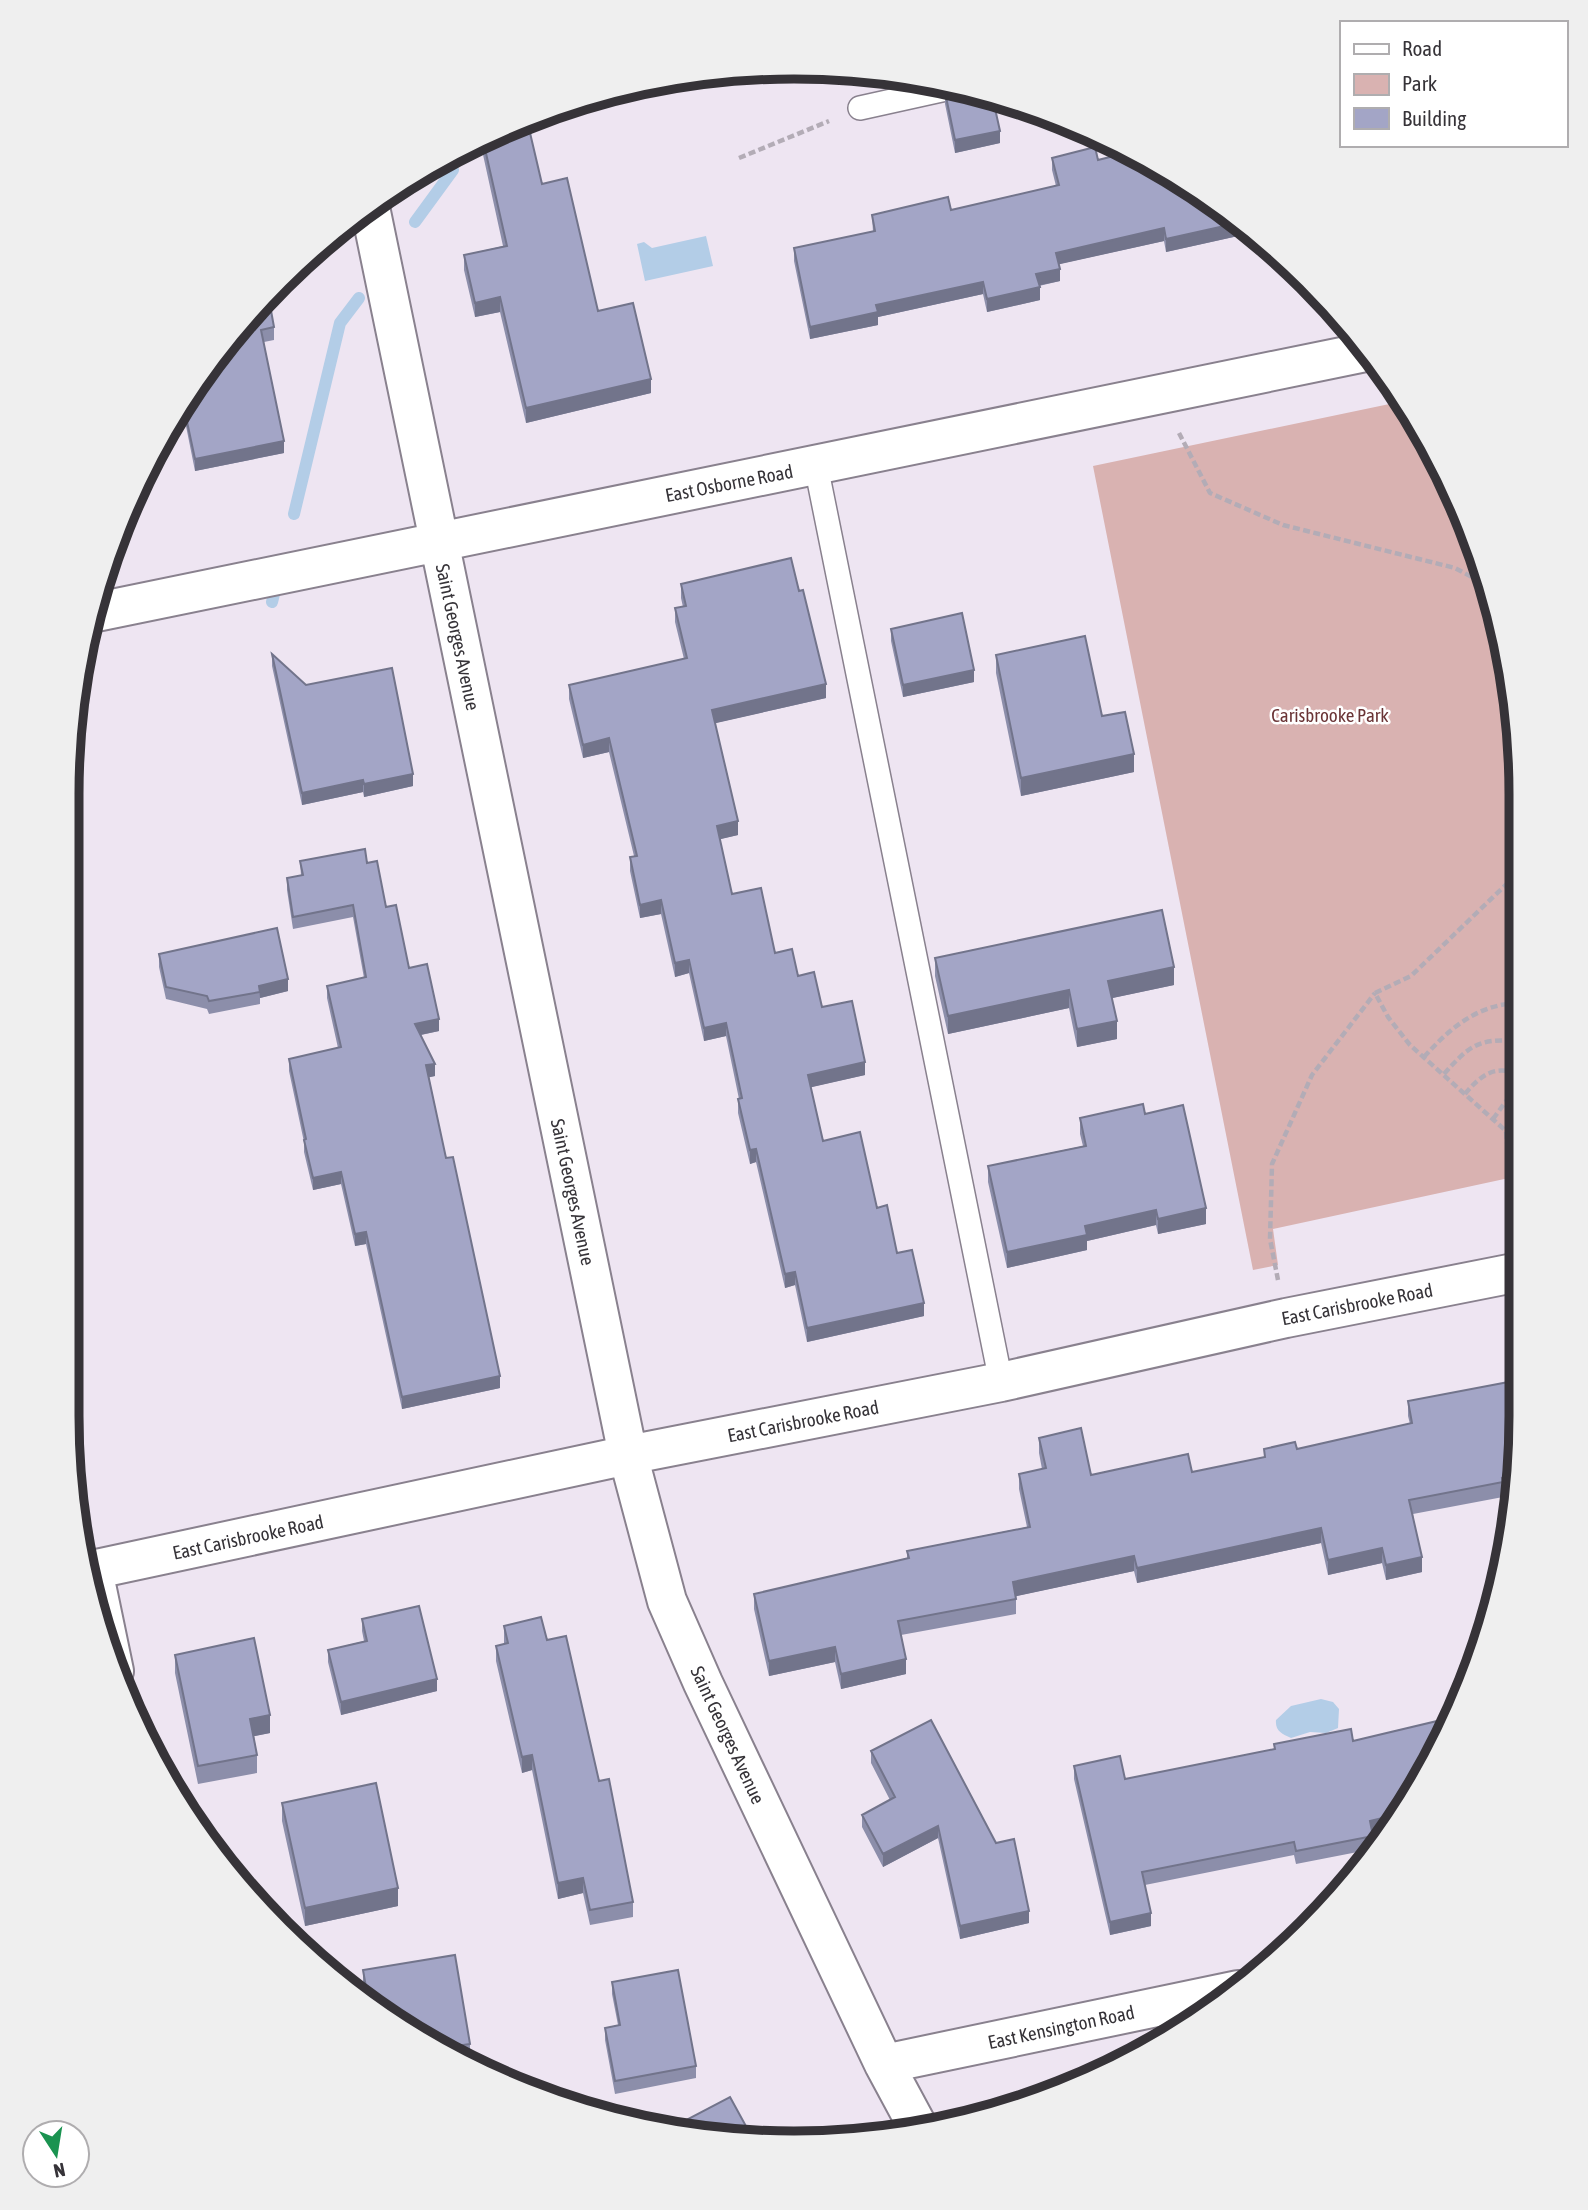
<svg xmlns="http://www.w3.org/2000/svg" width="1588" height="2210" font-family="'Asap Condensed',sans-serif">
<style>
.green{fill:#d9b2b1}
.water{fill:#b3cde7}
.lines{fill:none;stroke-linecap:round;stroke-linejoin:round}
.stream{stroke:#b3cde7;stroke-width:12}
.lane-casing{stroke:#89818e;stroke-width:26}
.street-casing{stroke:#89818e;stroke-width:42}
.path{stroke:#b3acb6;stroke-width:4.5;stroke-dasharray:7 3.5;stroke-linecap:butt}
.lane{stroke:#fff;stroke-width:23}
.street{stroke:#fff;stroke-width:38}
.wall{fill:#8c8eaa}
.shaded-wall{fill:#72748b}
.building{fill:#a3a5c6;stroke:#72748b;stroke-width:2}
.labels{text-anchor:middle;dominant-baseline:central;stroke-width:5;stroke-linejoin:round;paint-order:stroke}
.street-label{font-size:19px;fill:#363338;stroke:#fff}
.park-label{font-size:19px;fill:#6a3436;stroke:#fff}
.rim{fill:none;stroke:#363338;stroke-width:9}
</style>
<rect width="100%" height="100%" fill="#eee5f2"/>
<path class="green" d="M1399,402L1447,473L1497,605L1515,699L1518,1219L1509,1178L1273,1229L1278,1265L1253,1270L1093,466Z"/>
<path class="water" d="M706,236L713,266L645,281L637,244L644,242L652,248Z
M1321,1699L1333,1702L1339,1709L1338,1728L1326,1733L1310,1732L1291,1738C1282,1734 1275,1731 1276,1720L1291,1706Z"/>
<g class="lines">
<path class="stream" d="M415,222L453,170
M294,514L340,323L359,298
M272,602L274,594"/>
<g class="lane-casing">
<path id="lane" d="M860,108L955,87
M816,466L1001,1382"/>
</g>
<g class="street-casing">
<path id="street" d="M370,207L628,1455L667,1601L703,1683L884,2064L919,2129
M92,613L1366,352
M93,1570L114,1671
M87,1571L628,1455L1001,1382L1286,1318L1519,1272
M884,2064L1238,1990"/>
</g>
<path class="path" d="M739,158L829,121
M1179,433L1210,493L1283,525L1455,568L1489,586
M1516,875L1411,976L1375,993L1388,1017L1410,1045L1506,1131L1509,1164L1518,1212
M1424,1057C1450,1028 1477,1005 1517,1003
M1444,1074C1469,1046 1478,1038 1517,1041
M1465,1094C1479,1077 1495,1063 1518,1075
M1493,1119L1518,1085
M1278,1280L1270,1239L1272,1164L1312,1075L1375,993"/>
<use href="#lane" class="lane"/>
<use href="#street" class="street"/>
</g>
<path class="wall" d="M945,92L1000,143L955,153L945,104Z
M527,120L542,184L598,311L651,393L526,423L500,312L475,317L464,270V255L503,246L480,141Z
M1123,157L1238,236L1166,252L1164,241L1059,264L1060,281L1039,286L1040,300L987,312L983,294L878,317V325L810,339L794,261V248L873,232L872,215L951,210L1056,186L1052,170V158L1098,160Z
M247,315L274,327V340L264,342L284,453L195,471L182,406L201,378L208,377L207,370Z
M681,584L826,698L715,723L738,835L720,839L732,894L775,953L798,976L822,1007L865,1075L811,1087L823,1141L877,1208L924,1316L807,1342L795,1285L785,1288L756,1162L750,1164L738,1113V1099H739L726,1036L704,1041L689,973L675,977L661,914L640,918L630,871V857L634,856L609,752L583,758L569,699V685L684,659L675,622V608L683,607L681,598Z
M891,629L974,682L903,697L891,641Z
M272,654L306,685L413,786L364,797L363,792L302,805L272,666Z
M996,655L1102,716L1134,772L1021,796L996,673Z
M300,861L367,863L386,907L409,968L439,1031L421,1035L435,1076L429,1077L446,1158L500,1388L402,1409L366,1244L355,1246L341,1184L313,1190L304,1152V1142L289,1071V1059L338,1048L327,998V986L364,978L353,917L293,929L287,890V878L301,875Z
M159,954L288,991L260,998V1004L209,1014L207,1009L166,999L159,967Z
M935,958L1174,985L1112,998L1117,1039L1077,1047L1069,1008L948,1034L935,976Z
M1145,1114L1206,1224L1158,1234L1156,1225L1087,1241V1250L1007,1268L988,1182V1166L1083,1146L1080,1134V1118Z
M1408,1401L1520,1463L1516,1490L1503,1492V1497L1413,1514L1422,1572L1386,1580L1382,1563L1328,1575L1321,1543L1137,1583L1134,1571L1016,1596V1614L901,1635L906,1674L841,1689L835,1662L769,1676L754,1609V1594L907,1558V1551L1027,1527L1019,1489V1474L1042,1469L1039,1453V1438L1091,1475L1192,1472L1264,1457V1449H1297L1410,1424L1408,1416Z
M362,1619L437,1691L341,1715L328,1662V1650L364,1641L362,1631Z
M504,1626L547,1640L599,1781L633,1902V1917L590,1925L583,1893L558,1899L532,1770L522,1773L496,1661V1646L504,1644Z
M175,1655L270,1733L254,1736L257,1755V1773L198,1784L175,1673Z
M1447,1737L1390,1829L1372,1833L1373,1849L1296,1864L1294,1855L1145,1885L1151,1926L1110,1935L1074,1779V1766L1125,1779L1274,1749V1744Z
M871,1751L1029,1923L960,1939L938,1838L883,1867L862,1827V1815L890,1800L871,1763Z
M282,1803L398,1906L305,1926L282,1821Z
M363,1970L470,2044V2062L464,2063L365,1997L363,1988Z
M612,1982L696,2066V2078L615,2094L605,2040V2028L618,2025L612,1994Z"/>
<path class="shaded-wall" d="M1000,131V143L955,153V140Z
M1238,223V236L1166,252V239Z
M1164,228V241L1056,265V253Z
M1060,269V281L1036,286V274Z
M983,282V294L878,317V325L810,339V327L876,305Z
M1040,287V300L987,312V299Z
M500,297V312L475,317V303Z
M651,379V393L526,423V408Z
M284,441V453L195,471V459Z
M974,670V682L903,697V685Z
M826,684V698L712,724V710Z
M609,738V752L583,758V745Z
M1134,754V772L1021,796V778Z
M413,774V786L364,797V784Z
M363,780V792L302,805V793Z
M738,821V835L717,840V826Z
M661,900V914L640,918V905Z
M689,960V973L675,977V963Z
M1174,967V985L1108,999V981Z
M288,979V991L260,998L259,986Z
M1069,990V1008L948,1034V1016Z
M439,1019V1031L415,1036V1024Z
M1117,1021V1039L1077,1047V1029Z
M726,1023V1036L704,1041V1028Z
M865,1062V1075L808,1088V1075Z
M435,1064V1076L426,1078V1065Z
M756,1149V1162L750,1164V1150Z
M341,1172V1184L313,1190V1178Z
M1206,1208V1224L1158,1234V1219Z
M1156,1210V1225L1087,1241V1250L1007,1268V1252L1085,1226Z
M366,1232V1244L355,1246V1234Z
M795,1272V1285L785,1288V1274Z
M924,1303V1316L807,1342V1328Z
M500,1376V1388L402,1409V1397Z
M1321,1528V1543L1137,1583V1568Z
M1382,1548V1563L1328,1575V1560Z
M1134,1556V1571L1013,1597V1582Z
M1422,1557V1572L1386,1580V1565Z
M835,1647V1662L769,1676V1661Z
M906,1659V1674L841,1689V1674Z
M437,1679V1691L341,1715V1702Z
M270,1715V1733L250,1737V1719Z
M532,1755V1770L522,1773V1757Z
M1399,1814L1390,1829L1370,1834V1821Z
M938,1826V1838L883,1867V1854Z
M583,1878V1893L558,1899V1883Z
M398,1888V1906L305,1926V1908Z
M1029,1911V1923L960,1939V1926Z
M1151,1913V1926L1110,1935V1922Z
M747,2128V2137H739V2132Z"/>
<path class="building" d="M963,88L983,91L992,95L1000,131L955,140L945,92Z
M527,120L542,184L567,178L598,311L633,303L651,379L526,408L500,297L475,303L464,255L507,246L483,140Z
M1095,147L1098,160L1122,154L1123,157L1136,154L1236,217L1238,223L1166,239L1164,228L1056,253L1060,269L1036,274L1040,287L987,299L983,282L876,305L878,312L810,327L794,248L875,231L872,215L948,197L951,210L1059,185L1052,158Z
M268,294L274,327L261,330L284,441L195,459L183,403L201,378L211,376L209,367L247,315Z
M791,558L799,591L803,590L826,684L712,710L738,821L717,826L732,894L761,888L775,953L792,949L798,976L814,972L822,1007L852,1001L865,1062L808,1075L823,1141L860,1132L877,1208L887,1205L897,1253L912,1250L924,1303L807,1328L795,1272L785,1274L756,1149L750,1150L738,1099L742,1098L726,1023L704,1028L689,960L675,963L661,900L640,905L630,857L637,856L609,738L583,745L569,685L687,658L675,608L686,606L681,584Z
M962,613L974,670L903,685L891,629Z
M1085,636L1102,716L1125,712L1134,754L1021,778L996,655Z
M272,654L306,685L392,668L413,774L364,784L363,780L302,793Z
M365,849L367,863L377,861L386,907L396,905L409,968L427,964L439,1019L415,1024L435,1064L426,1065L446,1158L453,1157L500,1376L402,1397L366,1232L355,1234L341,1172L313,1178L304,1140L306,1139L289,1059L341,1047L327,986L366,977L353,905L293,917L287,878L303,875L300,861Z
M1162,910L1174,967L1108,981L1117,1021L1077,1029L1069,990L948,1016L935,958Z
M277,928L288,979L259,986L260,992L209,1001L207,996L166,987L159,954Z
M1143,1104L1145,1114L1183,1105L1206,1208L1158,1219L1156,1210L1085,1226L1087,1235L1007,1252L988,1166L1086,1146L1080,1118Z
M1519,1380L1520,1463L1518,1474L1502,1478L1503,1482L1409,1500L1422,1557L1386,1565L1382,1548L1328,1560L1321,1528L1137,1568L1134,1556L1013,1582L1016,1599L898,1621L906,1659L841,1674L835,1647L769,1661L754,1594L909,1558L907,1551L1030,1527L1019,1474L1046,1468L1039,1438L1081,1428L1091,1475L1188,1454L1192,1472L1265,1457L1264,1449L1295,1442L1297,1449L1412,1423L1408,1401Z
M419,1606L437,1679L341,1702L328,1650L367,1641L362,1619Z
M541,1617L547,1640L566,1636L599,1781L609,1779L633,1902L590,1910L583,1878L558,1883L532,1755L522,1757L496,1646L508,1643L504,1626Z
M254,1638L270,1715L250,1719L257,1755L198,1766L175,1655Z
M1454,1717L1447,1737L1399,1814L1370,1821L1373,1836L1296,1851L1294,1842L1142,1872L1151,1913L1110,1922L1074,1766L1120,1756L1125,1779L1275,1749L1274,1744L1351,1729L1353,1741Z
M931,1720L996,1843L1014,1839L1029,1911L960,1926L938,1826L883,1854L862,1815L895,1797L871,1751Z
M376,1783L398,1888L305,1908L282,1803Z
M455,1955L470,2044L442,2048L368,1999L363,1970Z
M678,1970L696,2066L615,2081L605,2028L620,2025L612,1982Z
M730,2097L747,2128L739,2132L742,2137H699L667,2130Z"/>
<g class="labels">
<g class="street-label">
<text transform="translate(729 483) rotate(-11)">East Osborne Road</text>
<text transform="translate(458 637) rotate(78)">Saint Georges Avenue</text>
<text transform="translate(573 1192) rotate(78)">Saint Georges Avenue</text>
<text transform="translate(1357 1304) rotate(-11)">East Carisbrooke Road</text>
<text transform="translate(803 1421) rotate(-11)">East Carisbrooke Road</text>
<text transform="translate(248 1537) rotate(-12)">East Carisbrooke Road</text>
<text transform="translate(728 1735) rotate(65)">Saint Georges Avenue</text>
<text transform="translate(1061 2027) rotate(-12)">East Kensington Road</text>
</g>
<g class="park-label">
<text x="1330" y="715">Carisbrooke Park</text>
</g>
</g>
<path d="M0 0H1588V2210H0ZM794 79H794A715 715 0 0 1 1509 794V1416A715 715 0 0 1 794 2131H794A715 715 0 0 1 79 1416V794A715 715 0 0 1 794 79Z" fill="#efefef" fill-rule="evenodd"/>
<path class="rim" d="M794 79H794A715 715 0 0 1 1509 794V1416A715 715 0 0 1 794 2131H794A715 715 0 0 1 79 1416V794A715 715 0 0 1 794 79Z"/>
<rect x="1340" y="21" width="228" height="126" fill="#ffffff" stroke="#afadaf" stroke-width="2"/>
<rect x="1354" y="44" width="35" height="10" fill="#ffffff" stroke="#afadaf" stroke-width="2"/>
<text x="1402" y="56" font-size="21" fill="#363338">Road</text>
<rect x="1354" y="74" width="35" height="21" fill="#d9b2b1" stroke="#afadaf" stroke-width="2"/>
<text x="1402" y="91" font-size="21" fill="#363338">Park</text>
<rect x="1354" y="108" width="35" height="21" fill="#a3a5c6" stroke="#afadaf" stroke-width="2"/>
<text x="1402" y="126" font-size="21" fill="#363338">Building</text>
<g transform="translate(56 2154) rotate(168)"><circle r="33" fill="#ffffff" stroke="#afadaf" stroke-width="2"/>
<path d="M0-5L12 26L0 18L-12 26Z" fill="#1a9350"/>
<text y="-10" font-size="19" font-weight="bold" text-anchor="middle" fill="#363338">N</text>
</g>
</svg>
